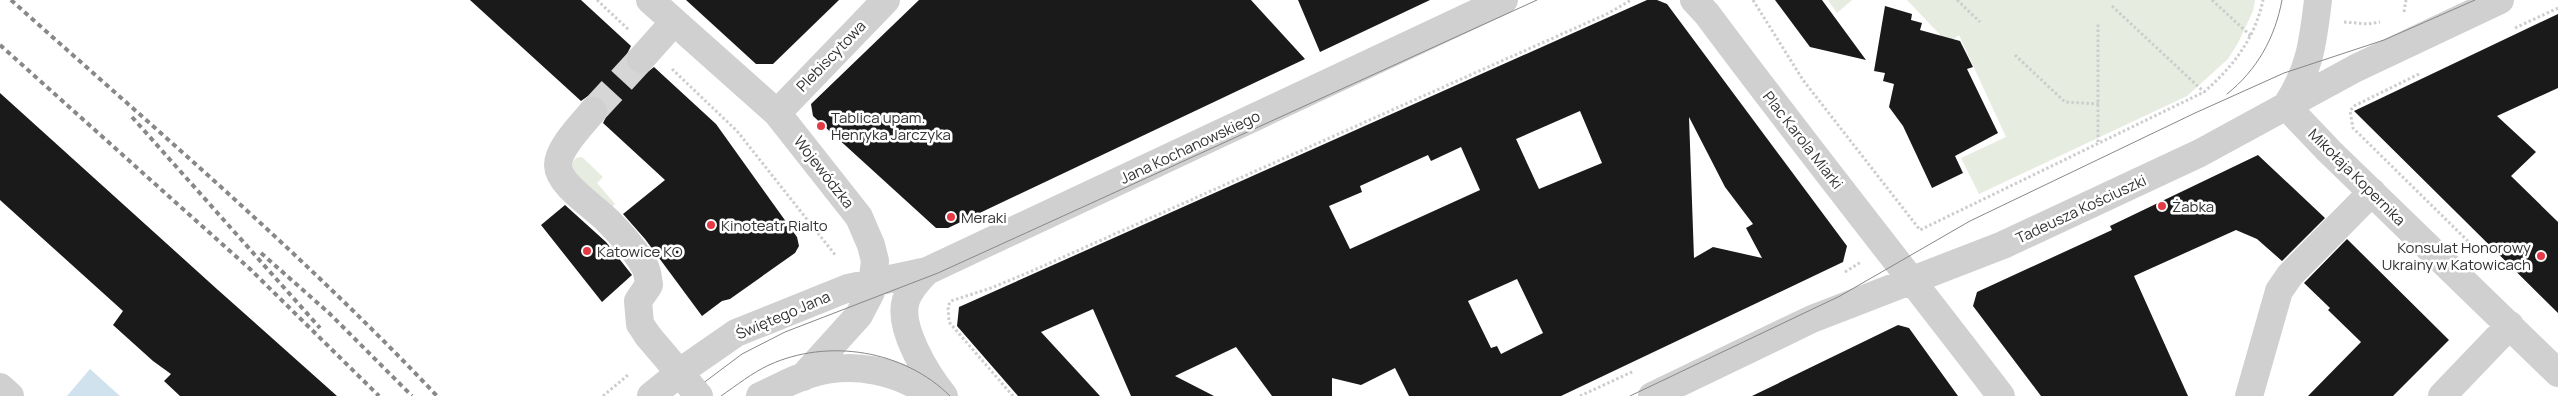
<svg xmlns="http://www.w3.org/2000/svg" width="2558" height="396" font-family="Manrope,sans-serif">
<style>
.green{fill:#e6ecdf}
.water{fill:#cfe2ee}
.building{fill:#1a1a1a;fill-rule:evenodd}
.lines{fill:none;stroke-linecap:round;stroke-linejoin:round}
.minor-tunnel{stroke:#d6d6d6;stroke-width:28;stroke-dasharray:28 14;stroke-linecap:butt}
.path{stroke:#cdcdcd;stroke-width:3;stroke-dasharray:2.5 2.5;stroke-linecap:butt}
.minor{stroke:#d0d0d0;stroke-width:28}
.tram{stroke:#888;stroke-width:1}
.rail{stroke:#888;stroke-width:4;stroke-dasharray:5 4;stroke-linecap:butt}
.minor-bridge{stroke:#d0d0d0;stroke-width:28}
.poi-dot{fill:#e63946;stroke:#fff;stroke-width:2}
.labels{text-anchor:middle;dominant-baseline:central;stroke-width:5;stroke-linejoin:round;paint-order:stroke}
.street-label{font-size:15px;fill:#333;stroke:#fff}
.poi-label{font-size:15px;fill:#333;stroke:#fff;text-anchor:start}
</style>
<rect width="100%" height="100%" fill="#fff"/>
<path class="green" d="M1828,0H1852L1837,13Z
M1907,0H2255L2253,11L2238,43L2228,59L2187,96L1979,194L1961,158L2006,137L1959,35L1948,43Z
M582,157L603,177L597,183L615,204L610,210L576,185L571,164L576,158Z"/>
<path class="water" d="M90,369L120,396H67Z"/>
<path class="building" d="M470,0H581L631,46L626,56V64L630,70L637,74H645L654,67L716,124L797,237L799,246L795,253L730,299L722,301L702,316L645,239L623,214L665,180L603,123L608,113V105L604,100L596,96H588L581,101Z
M686,0H839L773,64H756Z
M919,0H1251L1305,59L948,228H936L813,116L811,104Z
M1298,0H1430L1320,52Z
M1647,0H1657L1667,4L1847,246L1843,262L1561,396H1409L1395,368L1361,385L1332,378V396H1272L1236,347L1175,376L1214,396H1131L1093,309L1041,332L1100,396H1018L957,326L959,307ZM1580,111L1602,163L1539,189L1516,139ZM1689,117L1725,187L1753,224L1746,228L1762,258L1713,247L1694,258ZM1461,147L1480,190L1350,249L1329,206L1362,192L1360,186L1428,155L1431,161ZM1517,279L1543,333L1501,354L1497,346L1491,348L1468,301Z
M1775,0H1822L1866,60L1810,47Z
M1885,6L1912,14L1911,20L1922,23L1920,30L1960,41L1973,67L1967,69L1998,133L1955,156L1963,173L1932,188L1903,126L1889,107L1894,84L1883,81L1885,73L1874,71Z
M2558,14V88L2497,116L2536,152L2511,176L2558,222V313L2354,111Z
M0,93L218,290L337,396H180L164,381L171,374L153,361L113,325L123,311L0,200Z
M2258,155L2325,218L2282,261L2257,239L2236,230L2134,276L2188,396H2041L1973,306L1977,292L2112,230L2110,226Z
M565,205L606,242L632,275L602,302L541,225Z
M2347,239L2449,340L2393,396H2308L2361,342L2328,310L2330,308L2304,283Z
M1898,325L1909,328L1958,396H1752Z"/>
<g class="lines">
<path class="minor-tunnel" d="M593,111L641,59"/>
<path class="path" d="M597,0L629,30
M1753,0L1803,80L1920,230L2204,92C2233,67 2255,38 2263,0
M1957,0L1980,22
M2212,0L2251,36
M2112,6L2204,92
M2404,12L2406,0
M2344,22L2368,24L2380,22
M2515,28L2558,8
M2015,55L2065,102L2099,104
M672,69L737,131L836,256
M2419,74L2354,106L2350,111L2353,128L2479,252
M2098,142V22
M1845,272L1861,262
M603,396L628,375
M1013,396L949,322L948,306L951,301L991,288L1032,271L1609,13L1631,0
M1580,396L1634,371"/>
<path class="minor" d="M650,0L777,113L859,217L871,245L875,261L871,292L859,315L803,377
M1694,0L1707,14C1803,143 1903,268 2001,396
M641,59L674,22
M2286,106L2329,151L2558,373
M2286,106C2310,70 2313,42 2318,0
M593,111C583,123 558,148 558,165C558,185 595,207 608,221C621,234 636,251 645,267C648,272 648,280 649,285L638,301L640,324L648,336
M777,113L886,0
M927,271C919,279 910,288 906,300C897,327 927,375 944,396
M0,387L10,396
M651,396L687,367L736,333L848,288L927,271L1504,0
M760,396C776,389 793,379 810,374C851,361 899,370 932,396
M1652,396L1812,319L2003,245L2200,153L2356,68L2500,0
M2249,396L2279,291L2290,275L2372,192
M2442,396L2510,325"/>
<path class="tram" d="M2227,94C2257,70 2275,38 2282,0
M686,396L742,354L785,332L938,273L1537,0
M721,396C737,385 752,373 769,365C828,338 904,350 950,396
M1630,396L1840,296L1970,221L2195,113L2284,73L2384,40L2475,0"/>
<path class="rail" d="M11,0C155,129 304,255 437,396
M0,45L250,269L379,396
M132,117L320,328
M261,253L329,313L412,396"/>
<path class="minor-bridge" d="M648,336L699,396"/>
</g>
<g class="poi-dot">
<circle cx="821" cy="126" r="5"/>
<circle cx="2162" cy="206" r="5"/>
<circle cx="951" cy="217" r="5"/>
<circle cx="711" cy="225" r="5"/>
<circle cx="587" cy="251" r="5"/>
<circle cx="2541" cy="256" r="5"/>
</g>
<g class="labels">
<g class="street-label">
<text transform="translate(831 56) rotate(-46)">Plebiscytowa</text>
<text transform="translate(1803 140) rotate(52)">Plac Karola Miarki</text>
<text transform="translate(1190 147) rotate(-25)">Jana Kochanowskiego</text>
<text transform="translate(824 172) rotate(52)">Wojewódzka</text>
<text transform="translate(2357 177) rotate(45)">Mikołaja Kopernika</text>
<text transform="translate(2081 209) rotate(-25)">Tadeusza Kościuszki</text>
<text transform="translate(783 315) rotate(-23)">Świętego Jana</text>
</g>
<g class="poi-label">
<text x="831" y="117">Tablica upam.<tspan x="831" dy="17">Henryka Jarczyka</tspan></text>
<text x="2172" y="206">Żabka</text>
<text x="961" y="217">Meraki</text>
<text x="721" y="225">Kinoteatr Rialto</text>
<text x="2531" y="247" text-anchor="end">Konsulat Honorowy<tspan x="2531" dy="17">Ukrainy w Katowicach</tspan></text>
<text x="597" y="251">Katowice KO</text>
</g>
</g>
</svg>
